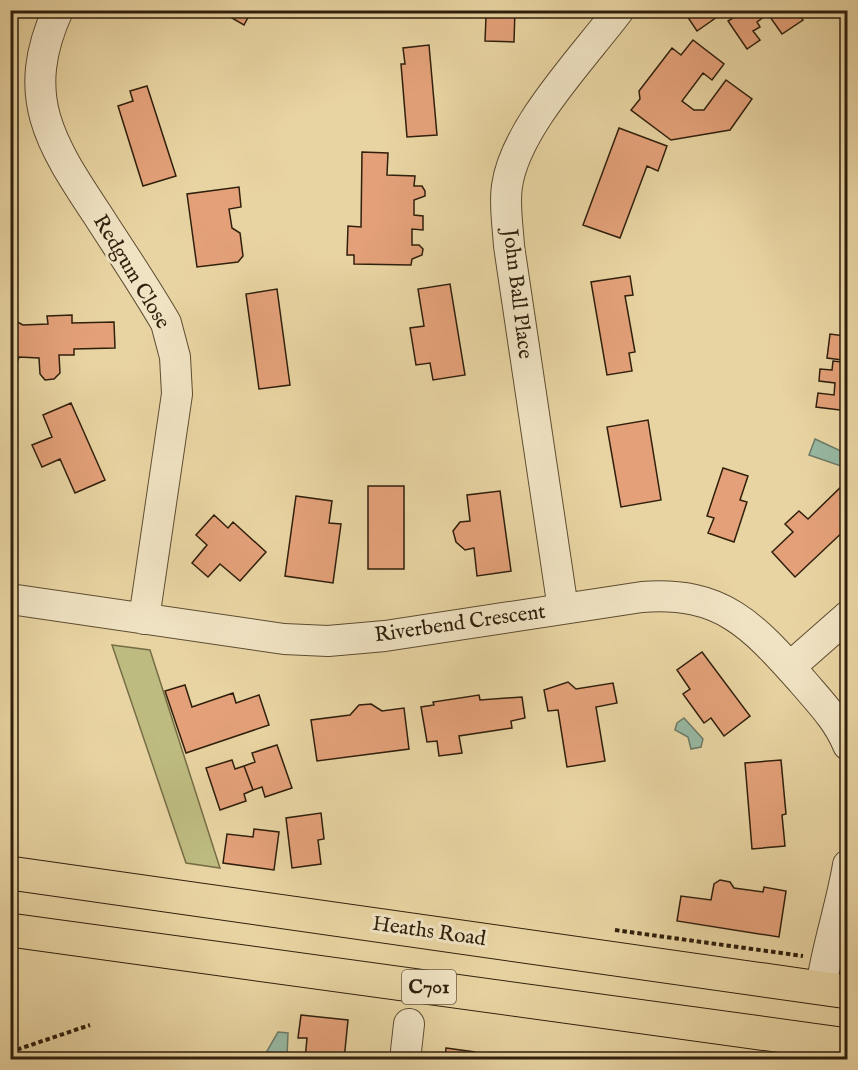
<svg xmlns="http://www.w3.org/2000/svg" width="858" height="1070" font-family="'IM FELL English',serif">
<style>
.green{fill:#bdbb80;stroke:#766d46;stroke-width:1.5}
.water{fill:#97b8a3;stroke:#6d7b67;stroke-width:1.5}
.building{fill:#e4a179;stroke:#2f1f0c;stroke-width:1.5}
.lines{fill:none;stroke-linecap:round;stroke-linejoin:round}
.minor-casing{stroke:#5d4c32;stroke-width:32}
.major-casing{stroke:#2f1f0c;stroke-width:35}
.path{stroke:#2f1f0c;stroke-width:4;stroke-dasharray:4.5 3;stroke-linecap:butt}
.minor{stroke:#f0e3c3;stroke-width:30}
.major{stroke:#e8d4a2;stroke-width:33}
.labels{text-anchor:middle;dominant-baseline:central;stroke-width:6;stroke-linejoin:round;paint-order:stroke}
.shield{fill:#f0e3c3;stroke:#695a43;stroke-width:1.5}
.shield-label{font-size:20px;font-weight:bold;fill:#2f1f0c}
.street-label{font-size:21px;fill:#2f1f0c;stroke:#f0e3c3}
</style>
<rect width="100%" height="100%" fill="#e8d4a2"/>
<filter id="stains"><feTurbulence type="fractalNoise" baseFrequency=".00333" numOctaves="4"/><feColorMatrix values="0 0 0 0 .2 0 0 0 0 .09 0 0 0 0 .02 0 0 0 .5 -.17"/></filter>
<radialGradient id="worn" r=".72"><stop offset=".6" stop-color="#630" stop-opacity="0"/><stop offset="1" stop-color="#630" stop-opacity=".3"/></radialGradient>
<path class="green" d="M112,645L150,650L220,868L186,863Z"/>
<path class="water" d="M815,439L843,452L841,466L809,455Z
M684,718L703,739L701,747L691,749L688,737L675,730L677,723Z
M278,1032L288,1033L287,1057L270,1059L267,1051Z"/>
<path class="building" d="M218,10H252L244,25Z
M481,10H515L514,42L485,41L486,17H481Z
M683,10H727L697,31Z
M733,10H797L803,20L782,34L768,14L757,22L760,27L753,31L760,40L747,49L728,21L736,16Z
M693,40L724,64L712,80L703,73L682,101L694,110H704L726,80L752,99L730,130L671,140L631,110L640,99L639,91L672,48L681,55Z
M429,45L437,135L407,137L401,64H405L403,48Z
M147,86L176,176L143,186L118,106L133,101L130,91Z
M619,128L667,146L658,171L647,166L620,238L583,225Z
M362,152L388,153L387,175L415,176L414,186H422L425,191V196L414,200V215L423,216V230L412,229V245H419L423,249L422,255L412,259L411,265L354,264V255H347L348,226L361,227Z
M239,187L241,207L229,209L232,228L240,233L243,256L238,262L197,267L187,194Z
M630,276L633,295L625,296L635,352L629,353L632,371L607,375L591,282Z
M450,284L465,375L433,380L430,363L416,365L410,328L424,326L418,289Z
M277,289L290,385L259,389L246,294Z
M72,315V323L114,322L115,348L74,349V355H59L60,373L54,379L45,380L40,374L39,358L19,357L14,371H10V318L23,325L48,324L47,316Z
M848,328V411L816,407L818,393L834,395L835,383L819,381L820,369L832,370L833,361L842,362L843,360L827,358L830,334L845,336Z
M71,403L105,480L75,493L60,459L42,467L32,445L52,437L43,415Z
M648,420L661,500L621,507L607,427Z
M723,468L748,476L740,500L747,502L734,542L708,533L714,518L707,516Z
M846,482L848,527L795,577L772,552L793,532L785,524L799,511L808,519Z
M368,486H404V569H368Z
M500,491L511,571L477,576L474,548L465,550L456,542L453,531L460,522L470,521L467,495Z
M296,496L332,501L329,523L341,524L333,583L285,576Z
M214,515L228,528L233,522L266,552L240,581L220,564L208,577L192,563L207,545L196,535Z
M702,652L750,716L724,736L711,718L704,723L683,694L690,689L677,670Z
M568,682L576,689L613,683L617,703L596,707L605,761L567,767L558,710L548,711L544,690Z
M185,685L192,707L233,693L236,703L259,695L269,725L186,753L165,691Z
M479,695L480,700L522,697L525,718L511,721L512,728L459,736L462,753L439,756L437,741L427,742L421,707L434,705L433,702Z
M371,704L382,711L404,708L409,749L317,761L311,720L350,715L359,705Z
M277,745L292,788L265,797L262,787L253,790L244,766L255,762L252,753Z
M232,760L235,769L244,766L253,790L244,794L246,801L220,810L206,768Z
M781,760L786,814L782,815L785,846L752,849L745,763Z
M321,813L324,839L318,840L321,864L292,868L286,818Z
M254,829L279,832L274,870L223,863L227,834L253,837Z
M720,880L730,882L734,888L763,892L764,887L786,891L779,937L677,921L681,896L711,900L714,884Z
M301,1015L348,1020L344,1060H305L307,1038H298Z
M446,1048L475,1052L477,1060H445Z"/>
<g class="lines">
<g class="minor-casing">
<path id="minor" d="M58,10C19,96 50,143 97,214C120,250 144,285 166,323L175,357L177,394L144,619
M10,599L284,639L328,641L385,636L642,597C722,591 752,625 802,681C819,701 838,720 848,745
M563,609L509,246C508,227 504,205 507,186C515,128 583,58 619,10
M790,667L848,616
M821,988C827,946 841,907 848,865
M405,1060L409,1024"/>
</g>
<g class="major-casing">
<path id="major" d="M10,873L848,992
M10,930L848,1045"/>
</g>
<path class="path" d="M615,930L803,956
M10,1052L90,1025"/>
<use href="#minor" class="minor"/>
<use href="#major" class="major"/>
</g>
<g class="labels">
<rect class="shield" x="402" y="970" width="54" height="34" rx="4.5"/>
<g class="shield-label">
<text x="429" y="987">C701</text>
</g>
<g class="street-label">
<text transform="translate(131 272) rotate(59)">Redgum Close</text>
<text transform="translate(517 294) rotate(83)">John Ball Place</text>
<text transform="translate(460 624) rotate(-8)">Riverbend Crescent</text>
<text transform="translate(429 932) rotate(8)">Heaths Road</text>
</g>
</g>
<rect width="858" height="1070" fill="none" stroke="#e8d4a2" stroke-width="36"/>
<rect x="12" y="12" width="834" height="1046" fill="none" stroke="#2f1f0c" stroke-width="3"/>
<rect x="18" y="18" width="822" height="1034" fill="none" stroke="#2f1f0c" stroke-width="1.5"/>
<rect width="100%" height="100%" filter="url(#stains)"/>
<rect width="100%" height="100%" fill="url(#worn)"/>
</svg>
